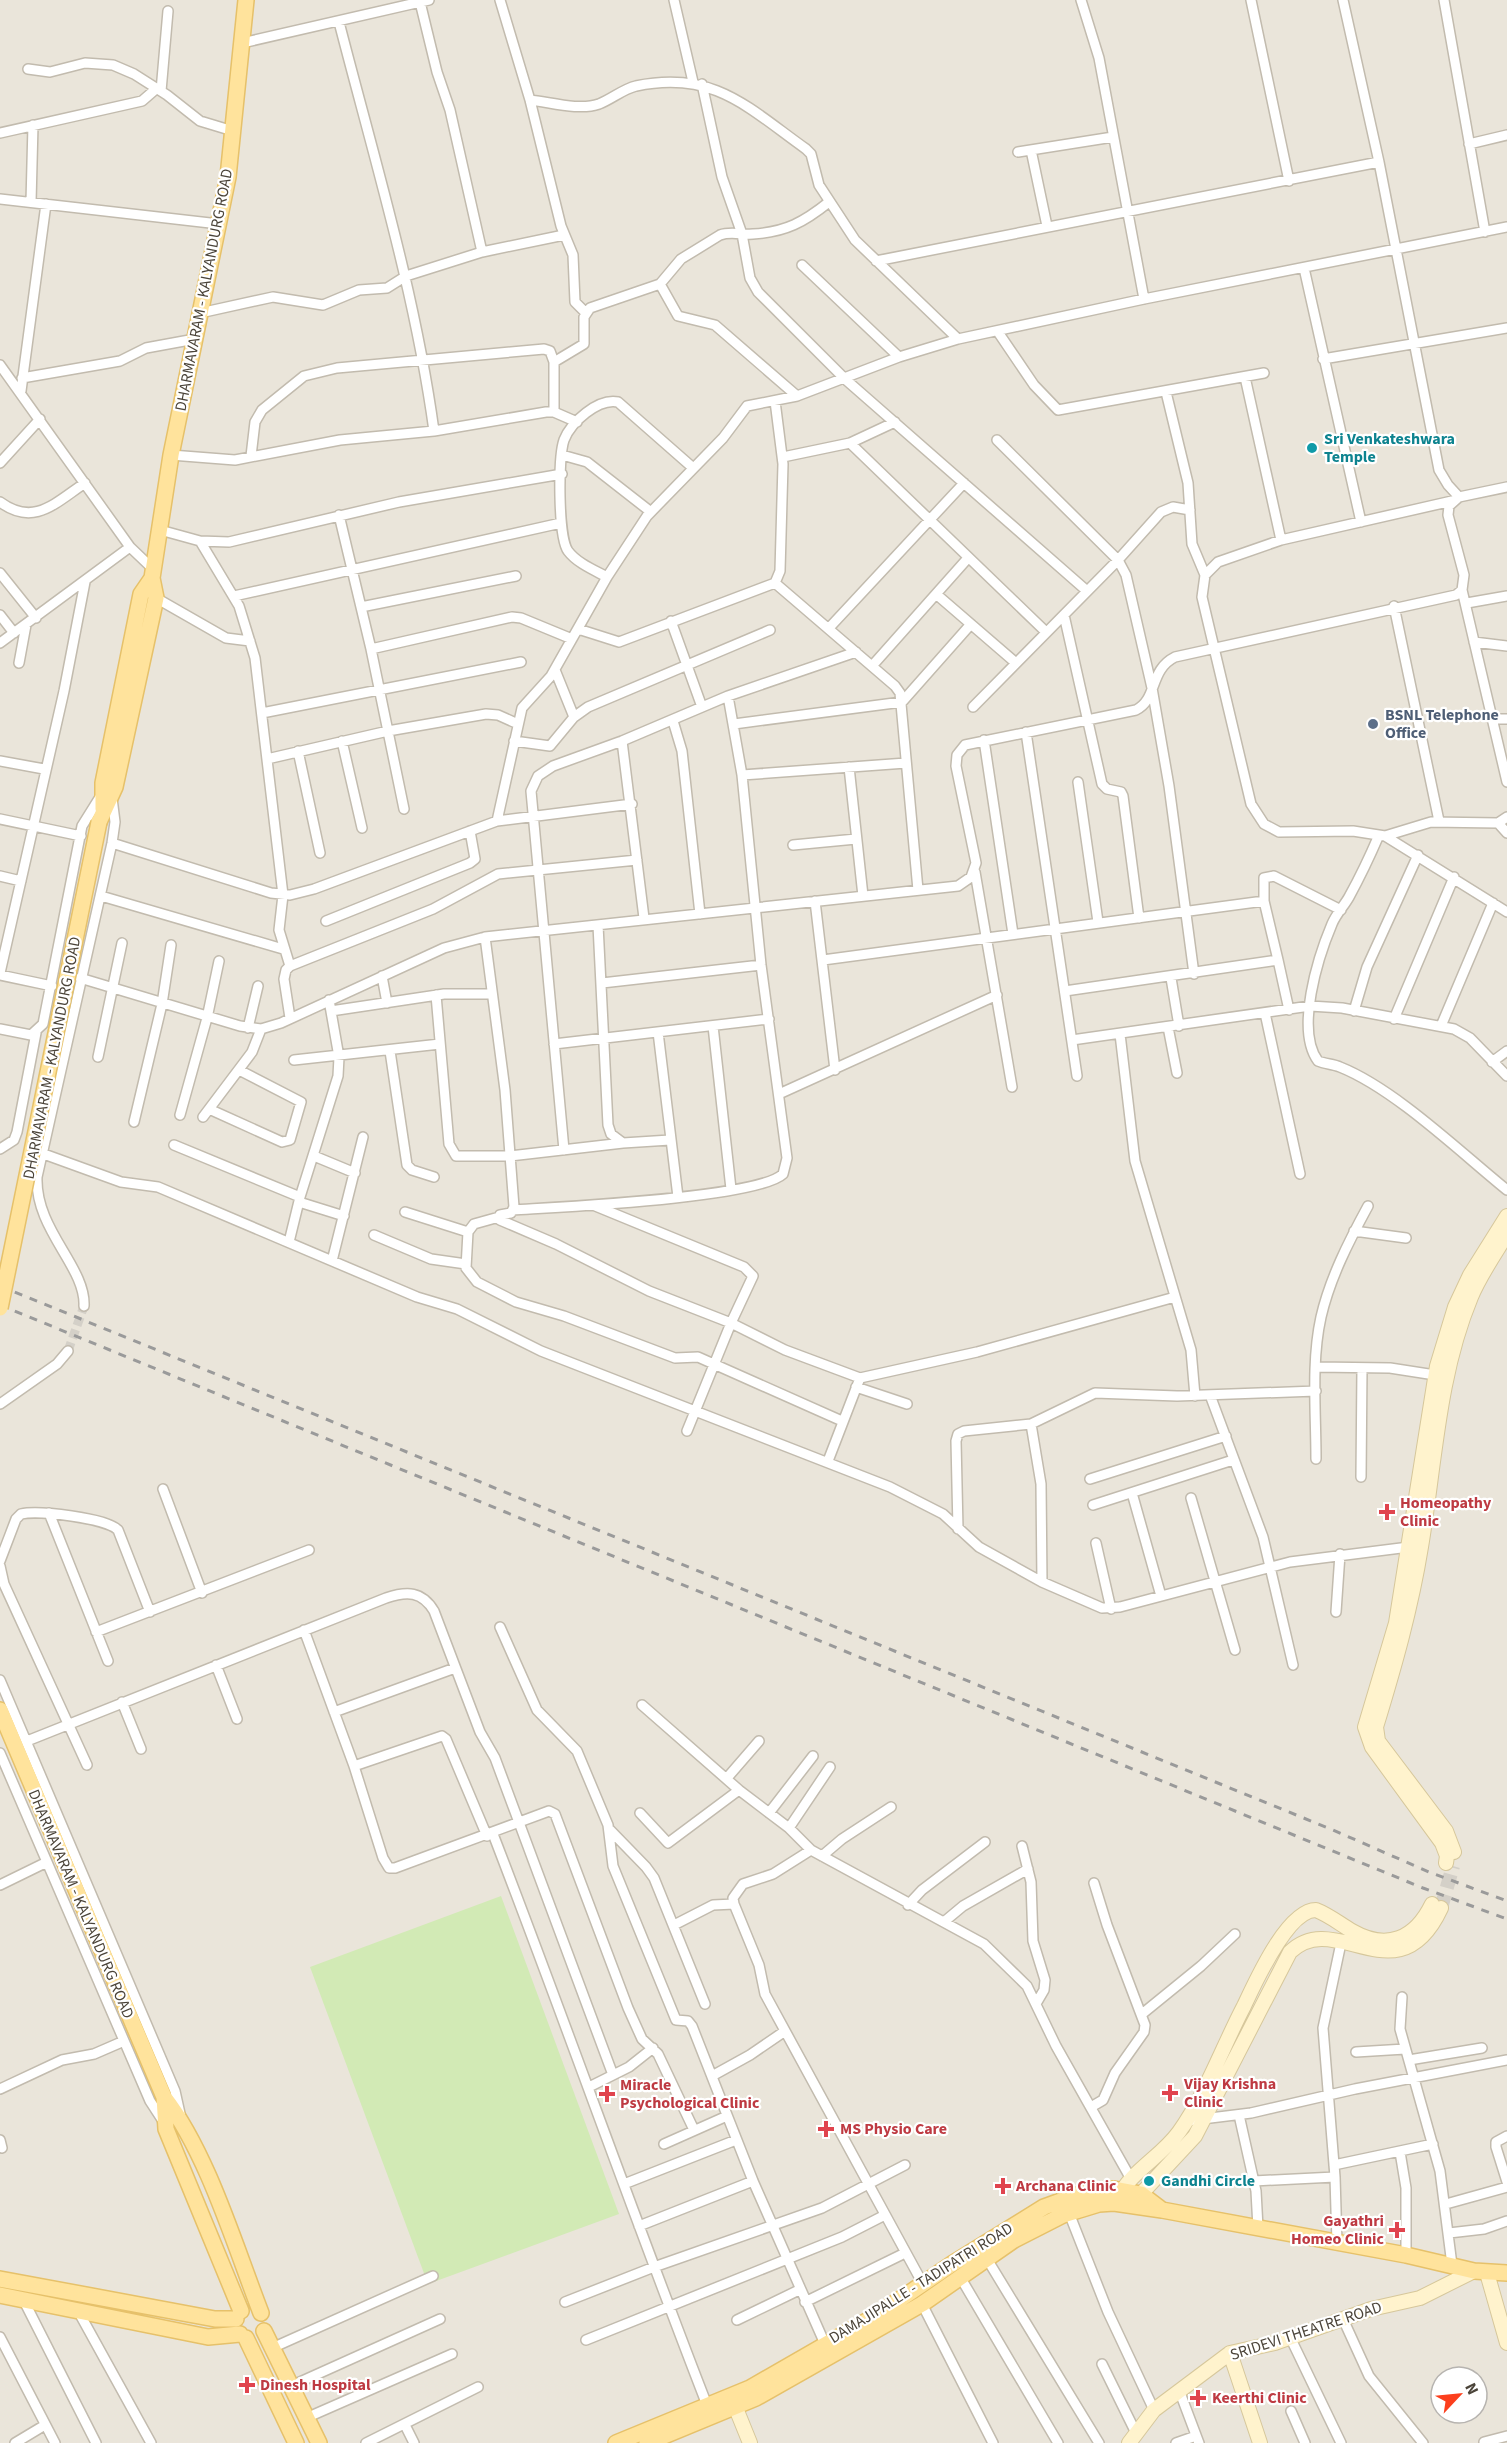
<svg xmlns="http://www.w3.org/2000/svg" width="1507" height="2443" font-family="'Source Sans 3',sans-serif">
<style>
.residential{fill:#eae5da;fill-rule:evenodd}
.green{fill:#d2eab5}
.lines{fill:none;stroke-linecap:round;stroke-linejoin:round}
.street-tunnel{stroke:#d4d0c8;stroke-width:9;stroke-dasharray:9 4.5;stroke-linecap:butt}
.secondary-tunnel{stroke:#d4d0c8;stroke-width:14;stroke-dasharray:14 7;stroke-linecap:butt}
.street-casing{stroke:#c2bbae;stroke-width:12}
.secondary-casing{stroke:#d6c79b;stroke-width:16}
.primary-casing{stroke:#e6c16a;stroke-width:18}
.street{stroke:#fff;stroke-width:9}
.secondary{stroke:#fff3cd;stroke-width:14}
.primary{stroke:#ffe39c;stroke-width:15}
.rail{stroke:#9a9a9a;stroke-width:3;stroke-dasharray:8 8;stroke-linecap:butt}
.primary-bridge-casing{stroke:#e6c16a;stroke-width:18;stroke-linecap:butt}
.primary-bridge{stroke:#ffe39c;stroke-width:15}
.culture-dot{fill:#0f9aa8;stroke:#fff;stroke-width:2}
.service-dot{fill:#5c6f8a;stroke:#fff;stroke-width:2}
.health-dot{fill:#e0444e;stroke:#fff;stroke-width:2}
.labels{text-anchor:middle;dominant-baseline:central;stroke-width:4.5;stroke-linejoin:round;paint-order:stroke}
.street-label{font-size:16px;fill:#4b4439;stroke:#fff}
.culture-label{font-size:16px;font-weight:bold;fill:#0d838f;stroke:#fff;text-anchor:start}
.service-label{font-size:16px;font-weight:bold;fill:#4e5e75;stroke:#fff;text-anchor:start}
.health-label{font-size:16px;font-weight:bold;fill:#be3a42;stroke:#fff;text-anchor:start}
</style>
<rect width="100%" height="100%" fill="#f6f3ec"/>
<path class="residential" d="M0,0H1507V2443H0ZM1441,2377H1477V2413H1441Z"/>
<path class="green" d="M501,1896L619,2214L428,2284L310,1967Z"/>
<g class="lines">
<path class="street-tunnel" d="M68,1351L84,1306"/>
<path class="secondary-tunnel" d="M1441,1908L1453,1866"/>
<g class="street-casing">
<path id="street" d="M500,0L530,100L561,226L573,255L575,302L585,312
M674,0L693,82
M1081,0L1099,58L1144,299
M1251,0L1289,181
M1444,0L1485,232
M420,2L437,72L450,110L482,252
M339,22C374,158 415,292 434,431
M242,43L429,0
M28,69L50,72L85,63L113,65L134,74L167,95L200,121L233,131
M702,84L722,177L742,234L750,278L758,292L845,379L1087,591
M161,91L168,11
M530,100C550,102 579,111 599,104C612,99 623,89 636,86C714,70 747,107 806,149L811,154L819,185L855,240L958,339
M0,133L142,101L157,88
M1469,144L1507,135
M1031,150L1047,226
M1018,152L1113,137
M1379,162L1439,470L1448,485L1459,497
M0,199L219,224
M31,202L33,125
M876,261L1379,162L1343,0
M802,265L899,357
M1304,268L1361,522
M660,284L678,316L715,325L797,396
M200,313L273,297L323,305L359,290L387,288L406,276L482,252L564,235
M998,332L1034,385L1058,410L1264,373
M1323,359L1507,328
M554,362L584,344V317L590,308L660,284L681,259L720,235C731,231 741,235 753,234C786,232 804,222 829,202
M0,365L130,547L153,569
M1245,377L1281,540
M22,378L120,361L146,348L195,339
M21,391L46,204
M1166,392L1188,483L1192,544L1205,575
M997,440L1118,560L1126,575L1152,688L1169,786L1194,974
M850,443L1046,632
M171,455L235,460L340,440L434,431L546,412H554L577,422
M562,455L587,462L651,512
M251,456L255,422L262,410L304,376L337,368L544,349L550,351L554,362V412
M783,457L850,443L895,422
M0,463L40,419
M1452,501L1281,540L1218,562L1205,575L1202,597L1251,804L1264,824L1279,832L1353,831L1385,836L1507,912
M0,502C34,527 55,503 85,483
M339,515L371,649L404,809
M160,530L200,541L229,542L399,502L562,474
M200,541L239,606L255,658L283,895L279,930L290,966
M0,573L36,618
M607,577C594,570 577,563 568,551C558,537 558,457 564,440C571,422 598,398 618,402L692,467
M775,583L895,686L900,693L918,890
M1462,590L1507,782
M936,594L1016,663
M234,596L561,523
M156,598L226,638L250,641
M1467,603L1507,596
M1394,606L1439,821
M361,607L516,576
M0,615L14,633
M1064,615L1102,784L1107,789L1121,792L1123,796L1139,918
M671,621L702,707
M829,628L964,483
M578,629L619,642L775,583L780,571L783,464L775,401
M1474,642L1507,646
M0,643L130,547
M371,649L512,617L521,618L572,639
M19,663L26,625
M872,666L968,558
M555,670L574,717
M973,707L1118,560L1161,512L1173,507L1190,510
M262,713L521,662
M1492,719H1507
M673,721L682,751L700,914
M734,724L902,702L971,624
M1026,732L1077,1076
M984,740L1013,934
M342,741L362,828
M514,741L550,746L574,717L588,707L770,630
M622,741L644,918
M298,751L320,853
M267,759L388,731L486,714L498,715L518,724
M0,761L44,769
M849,767L863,896
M742,775L906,763
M1078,782L1098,922
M0,819L81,836
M497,821L522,708L551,676L607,577L647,516L723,438L747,406L797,396L899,357L958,339L1144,299L1507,227
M1498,823L1507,833
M1379,835C1370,856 1360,877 1349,897C1344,906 1336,914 1332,924C1318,957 1295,1030 1318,1061C1325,1064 1333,1064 1340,1067C1395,1089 1460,1152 1507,1190
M1385,836L1431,822L1498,823L1507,817
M112,843L271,893L290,895L314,889L497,821L632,804
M793,845L856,839
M975,872L1012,1087
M0,876L21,881
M101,896L283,949
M815,901L835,1070
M326,921L470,863L475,859L470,831
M598,925L608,1125L611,1134L623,1143L670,1140
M485,937L505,1090L514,1207L511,1213L500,1215V1220L556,1244L649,1291L731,1323L785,1350L860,1378L977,1352L1175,1297
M823,960L1264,901
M1278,960L1264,901V878L1274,876L1341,910
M0,973L64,691L85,582
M0,975L52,986
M382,976L387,1003
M80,978L240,1026L261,1029L281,1023L444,948L485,937L958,886L971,877L976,863L956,766L957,755L965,745L1136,710C1158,699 1149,670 1175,657L1456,595L1462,590L1464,575L1448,515L1449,506L1459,497L1507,487
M1171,978L1179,1026
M602,983L761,965
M1065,991L1278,960L1289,1010
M436,995L449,1144L456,1156H510L623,1143
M331,1011L444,994H492
M1354,1011L1367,967L1418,855
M1265,1013L1300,1174
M290,1018L284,979L286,970L290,966L433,909L498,874L637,860
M1394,1019L1454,877
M713,1026L731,1189
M1441,1026L1493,903
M1168,1027L1177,1073
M248,1028L258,986
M0,1029L31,1035L43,1024L82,826L102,794
M658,1032L678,1197
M1120,1034L1135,1161L1191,1350L1195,1396
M1072,1040L1310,1006L1342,1008L1454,1029L1470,1038L1507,1076
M554,1044L769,1019
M390,1051L407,1165L412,1170L434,1177
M98,1057L122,943
M294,1060L440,1044
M1492,1062L1507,1051
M779,1094L997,995
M209,1109L282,1142L290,1140L301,1102L239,1070
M180,1115L207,1018L219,961
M203,1117L252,1052L261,1029
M134,1122L162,1004L171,945
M174,1145L300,1197
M0,1149L14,1140L17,1132L36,1033
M564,1150L531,791L538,776L553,766L622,741L728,696L856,652
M41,1153L121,1182L158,1187L417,1297L457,1309L541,1351L890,1487L943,1514L979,1547L1042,1582L1102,1608L1120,1607L1290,1562L1409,1547
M314,1156L355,1173
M299,1202L344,1216
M593,1205L744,1267L753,1276L731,1323L687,1431
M513,1210C558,1207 758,1198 783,1174L787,1158L761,965L742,775L728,696
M405,1212L468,1232
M499,1217L474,1224L468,1232L466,1268L477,1282L516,1302L564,1316L675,1358L698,1357L842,1421
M1354,1231L1406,1238
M374,1235L431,1259L466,1264
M289,1242L300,1197L338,1076L339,1057L329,1000
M332,1261L363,1137
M84,1306C86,1267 35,1230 37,1177L112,843L115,822L112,798
M1316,1367L1390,1368L1435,1375
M856,1387L907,1404
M1210,1395L1263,1537L1293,1665
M0,1404L57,1364L68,1351
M1031,1424L1041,1484L1042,1582
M1316,1459C1316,1412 1311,1362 1321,1317C1330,1278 1349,1241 1368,1206
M828,1461L860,1378
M1361,1477L1362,1368
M1090,1479L1226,1436
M163,1489L202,1593
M1132,1493L1161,1596
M1191,1498L1235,1650
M1093,1505L1233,1460
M49,1513L108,1661
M958,1529L956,1441L958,1434L964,1431L1031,1424L1095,1393L1177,1396L1316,1391
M1096,1543L1111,1609
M0,1561L16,1519L21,1514C38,1510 106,1518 118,1530L150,1612
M0,1566L4,1584L87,1765
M1336,1612L1340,1554
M500,1627L537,1710L577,1751L608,1825L613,1866L676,2020L688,2021L692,2026L753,2181L825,2344
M304,1630L354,1766L383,1858L389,1868H395L549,1811L555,1814L628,2008L642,2039L658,2054L694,2130
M96,1632L309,1550
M216,1665L237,1719
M0,1680L175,2091L181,2118
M122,1702L141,1749
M642,1705L739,1790L789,1828L811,1850
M334,1712L455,1668
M27,1741L386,1598C407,1591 422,1591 434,1611L480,1732L495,1758L613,2075
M0,1753L150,2101L163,2121
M354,1766L442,1736L446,1739L487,1836
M727,1778L759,1741
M640,1813L668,1843L739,1790
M769,1813L813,1756
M789,1828L830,1767
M610,1830L646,1867L654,1878L705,2004
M493,1834C566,2023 633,2215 707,2405
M1022,1846L1031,1882L1033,1941L1045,1980L1044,1990L1037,2002
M822,1856L842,1839L891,1807
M0,1885L47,1862
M908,1905L922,1890L985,1842
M945,1921L963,1906L1028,1869
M674,1925L713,1905L734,1904
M1402,1997L1400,2029L1440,2171L1452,2265
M1142,2014L1201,1966L1235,1934
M1356,2052L1405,2049
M1409,2060L1482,2048
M712,2076L750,2055L785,2031
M589,2087L629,2067L653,2048
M0,2089L62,2060L94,2054L124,2041
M1091,2107L1103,2100L1115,2073L1144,2032L1145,2025L1107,1925L1094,1883
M1239,2115L1256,2191L1258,2228
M1186,2121L1251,2113L1355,2089L1507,2060
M1507,2136L1496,2142V2147L1507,2182
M0,2140L2,2148
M664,2144L727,2116
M1400,2152L1406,2188V2255
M1334,2165L1433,2144
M1254,2181L1335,2177
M624,2184L736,2140
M1446,2204L1507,2187
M1069,2213L1108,2312L1154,2410
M639,2226L753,2181
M1449,2233L1484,2229L1507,2221
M1337,2243L1335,2177L1323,2028L1341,1943
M987,2259L1099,2443
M959,2275L1058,2443
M923,2284L765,1994L759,1965L734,1904L733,1898L743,1884L773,1874L811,1850L984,1944L1027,1986L1056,2046L1131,2179
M23,2299L96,2443
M565,2302L654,2267L822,2208L905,2165
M805,2302L905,2253
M922,2304L993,2443
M77,2309L151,2443
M1343,2319L1369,2376L1423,2443
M737,2320L799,2290
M0,2337L55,2443
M1290,2337L1341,2443
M586,2340L842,2237L885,2215
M272,2348L433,2276
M1102,2364L1136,2433
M291,2386L440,2319
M1179,2390L1199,2443
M1291,2411L1305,2443
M306,2418L452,2354
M405,2425L414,2443
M1484,2442L1507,2436
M15,2443L45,2425
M366,2443L478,2387
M1176,2443L1196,2436"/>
</g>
<g class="secondary-casing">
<path id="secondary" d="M1454,1852L1446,1831L1378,1741L1376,1727C1394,1668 1411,1609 1421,1547C1435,1463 1438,1376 1471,1297C1480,1275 1495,1254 1507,1234
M1446,1863L1447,1856L1442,1843L1372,1747L1365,1727L1396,1623L1437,1366L1455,1307L1470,1275L1507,1216
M1117,2199C1131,2171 1161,2157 1179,2132C1205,2096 1223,2046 1244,2006C1255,1983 1287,1910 1316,1910C1329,1915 1340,1924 1352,1931C1387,1951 1415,1939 1432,1904
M1137,2202L1141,2194L1195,2136L1290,1952C1336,1907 1398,2000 1441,1908
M1487,2273L1507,2343
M1230,2353L1260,2443
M735,2406L750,2443
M1129,2443L1154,2410L1230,2353L1275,2343L1371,2309L1420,2298L1474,2271"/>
</g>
<g class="primary-casing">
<path id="primary" d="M103,809V783L141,594L152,578
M99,822L115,787L156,598L152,578L171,455L228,177L246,0
M0,1710L164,2097C207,2152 235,2246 261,2313
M164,2097L166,2129L241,2311
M0,2279L215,2319H236
M0,2295L208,2337L240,2334
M264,2331L319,2443
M246,2338L296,2443
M616,2443L750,2388L877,2315L952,2264L1044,2207L1077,2195L1114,2189L1141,2194L1162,2210
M647,2443L756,2398L922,2304L1014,2240L1063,2215L1099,2204L1114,2203L1162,2210L1406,2255L1474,2271L1507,2273"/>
</g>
<use href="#street" class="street"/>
<use href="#secondary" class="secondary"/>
<use href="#primary" class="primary"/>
<path class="rail" d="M0,1286L1333,1830L1429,1872L1507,1901
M0,1305L1423,1888L1507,1919"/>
<g class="primary-bridge-casing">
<path id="primary-bridge" d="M0,1308L99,822"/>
</g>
<use href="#primary-bridge" class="primary-bridge"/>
</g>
<g class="culture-dot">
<circle cx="1312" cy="448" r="6"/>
<circle cx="1149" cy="2181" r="6"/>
</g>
<circle class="service-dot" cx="1373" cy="724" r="6"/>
<g class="health-dot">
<path d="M1384 1503h6v6h6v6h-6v6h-6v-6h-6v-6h6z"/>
<path d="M1167 2084h6v6h6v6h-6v6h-6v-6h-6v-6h6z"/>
<path d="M604 2085h6v6h6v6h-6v6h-6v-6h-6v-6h6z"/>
<path d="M823 2120h6v6h6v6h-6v6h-6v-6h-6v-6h6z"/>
<path d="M1000 2177h6v6h6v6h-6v6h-6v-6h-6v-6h6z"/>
<path d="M1394 2221h6v6h6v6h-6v6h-6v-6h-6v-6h6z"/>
<path d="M244 2376h6v6h6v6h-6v6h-6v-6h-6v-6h6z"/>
<path d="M1195 2389h6v6h6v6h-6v6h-6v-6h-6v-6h6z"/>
</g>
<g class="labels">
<g class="street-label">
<text transform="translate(204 290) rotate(-79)">DHARMAVARAM - KALYANDURG ROAD</text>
<text transform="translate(52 1058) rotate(-79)">DHARMAVARAM - KALYANDURG ROAD</text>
<text transform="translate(81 1904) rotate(67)">DHARMAVARAM - KALYANDURG ROAD</text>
<text transform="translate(921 2283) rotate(-32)">DAMAJIPALLE - TADIPATRI ROAD</text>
<text transform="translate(1306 2331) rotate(-18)">SRIDEVI THEATRE ROAD</text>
</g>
<g class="culture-label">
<text x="1324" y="439">Sri Venkateshwara<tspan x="1324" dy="18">Temple</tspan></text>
<text x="1161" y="2181">Gandhi Circle</text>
</g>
<g class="service-label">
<text x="1385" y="715">BSNL Telephone<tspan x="1385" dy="18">Office</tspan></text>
</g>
<g class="health-label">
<text x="1400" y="1503">Homeopathy<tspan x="1400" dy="18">Clinic</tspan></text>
<text x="1184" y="2084">Vijay Krishna<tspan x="1184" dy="18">Clinic</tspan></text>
<text x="620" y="2085">Miracle<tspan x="620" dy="18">Psychological Clinic</tspan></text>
<text x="840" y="2129">MS Physio Care</text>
<text x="1016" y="2186">Archana Clinic</text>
<text x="1384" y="2221" text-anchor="end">Gayathri<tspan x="1384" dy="18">Homeo Clinic</tspan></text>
<text x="260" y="2385">Dinesh Hospital</text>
<text x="1212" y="2398">Keerthi Clinic</text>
</g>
</g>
<g transform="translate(1459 2395) rotate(64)"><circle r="28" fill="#ffffff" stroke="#b7b4b0" stroke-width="1.5"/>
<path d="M0-4.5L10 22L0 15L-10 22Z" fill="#fc3f1d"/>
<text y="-9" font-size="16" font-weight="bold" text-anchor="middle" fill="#4b4439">N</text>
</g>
</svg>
